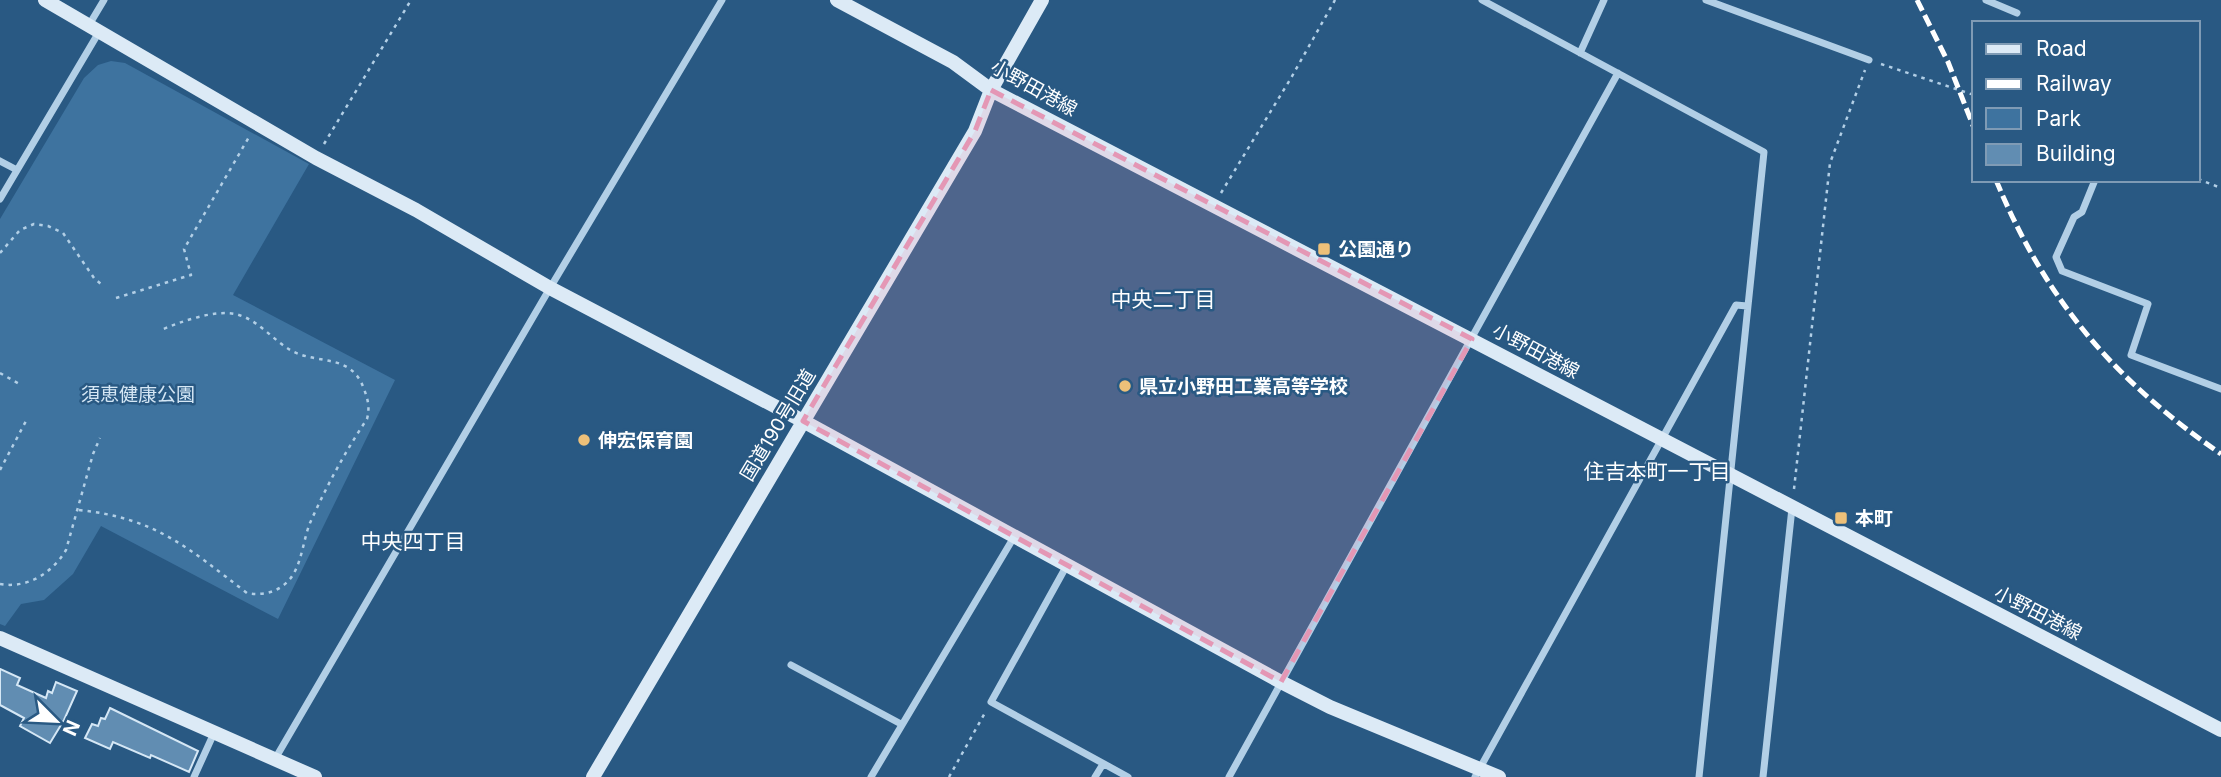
<svg xmlns="http://www.w3.org/2000/svg" width="2221" height="777" font-family="Inter,'Noto Sans JP',sans-serif">
<style>
.green{fill:#3e739f}
.building{fill:#618db2;stroke:#d5e7f5;stroke-width:2}
.lines{fill:none;stroke-linecap:round;stroke-linejoin:round}
.path{stroke:#b2cfe6;stroke-width:2.5;stroke-dasharray:3.5 5;stroke-linecap:butt}
.street{stroke:#b2cfe6;stroke-width:7}
.secondary{stroke:#dceaf6;stroke-width:14}
.rail{stroke:#fff;stroke-width:5;stroke-dasharray:12 5;stroke-linecap:butt}
.marked{fill:#e497b5;fill-opacity:0.2;stroke:#e497b5;stroke-width:5;stroke-dasharray:14 9;stroke-linejoin:round}
.poi-dot{fill:#edc079;stroke:#295983;stroke-width:2.5}
.labels{text-anchor:middle;dominant-baseline:central;stroke-width:5;stroke-linejoin:round;paint-order:stroke}
.street-label{font-size:19px;fill:#fff;stroke:#295983}
.poi-label{font-size:19px;font-weight:bold;fill:#fff;stroke:#295983;text-anchor:start}
.park-label{font-size:19px;fill:#d5e7f5;stroke:#295983}
.neighbourhood-label{font-size:21px;fill:#fff;stroke:#295983}
</style>
<rect width="100%" height="100%" fill="#295983"/>
<path class="green" d="M111,61L125,63L309,164L233,295L395,380L278,619L101,526L73,574L44,600L21,604L5,626L0,624V219L84,78L98,65Z"/>
<path class="building" d="M0,669L20,678L17,685L46,698L48,691L52,693L56,682L77,691L64,720L50,743L20,726L24,718L0,705Z
M110,708L198,751L189,772L151,755L150,758L113,742L110,749L85,738L92,724L98,726L101,718L105,719Z"/>
<g class="lines">
<path class="path" d="M1881,64L1974,95
M324,144L411,0
M2198,179L2221,188
M1221,193L1291,78L1335,0
M0,253L20,230L34,224L48,226L63,233L94,278L102,285
M116,298L191,275L184,249L249,137
M0,373L21,385
M0,470L26,421
M1794,489L1830,163L1865,70
M79,510C156,518 188,548 247,593C263,596 279,592 290,579C302,564 303,540 310,523C326,487 345,452 367,419C370,407 368,400 364,389C351,353 319,365 292,351C274,341 259,321 239,315C217,308 180,322 161,330
M0,584C28,589 53,572 66,550L93,454L100,438
M949,777L986,711"/>
<path class="street" d="M1482,0L1764,152L1699,777
M1706,0L1869,60
M1986,0L2017,13
M89,25L104,0
M1580,53L1604,0
M0,161L17,170
M2095,180L2082,212L2074,217L2056,257L2062,271L2148,304L2131,355L2221,389
M0,199L99,32
M1067,565L991,702L1128,777
M791,665L901,724
M275,759L550,288L722,0
M194,777L214,733
M871,777L1014,537
M1095,777L1103,764
M1229,777L1618,73
M1475,777L1736,305L1747,306
M1763,777L1792,508"/>
<path class="secondary" d="M45,0L316,158L416,210L550,288L803,421L1281,682L1330,707L1499,777
M837,0L953,62L991,90L2221,730
M0,638L315,777
M593,777L975,131L991,90L1042,0"/>
<path class="rail" d="M1917,0L1948,62L1974,128
M1996,180C2046,301 2114,380 2221,454"/>
</g>
<path class="marked" d="M991,90L1472,339L1281,682L803,421L975,131Z"/>
<g class="poi-dot">
<rect x="1317" y="242" width="14" height="14" rx="3.5"/>
<circle cx="1125" cy="386" r="7"/>
<circle cx="584" cy="440" r="7"/>
<rect x="1834" y="511" width="14" height="14" rx="3.5"/>
</g>
<g class="labels">
<g class="street-label">
<text transform="translate(1034 88) rotate(29)">小野田港線</text>
<text transform="translate(1536 351) rotate(28)">小野田港線</text>
<text transform="translate(778 425) rotate(-59)">国道190号旧道</text>
<text transform="translate(2038 613) rotate(27)">小野田港線</text>
</g>
<g class="poi-label">
<text x="1338" y="249">公園通り</text>
<text x="1139" y="386">県立小野田工業高等学校</text>
<text x="598" y="440">伸宏保育園</text>
<text x="1855" y="518">本町</text>
</g>
<g class="park-label">
<text x="138" y="394">須恵健康公園</text>
</g>
<g class="neighbourhood-label">
<text x="1163" y="299">中央二丁目</text>
<text x="1657" y="471">住吉本町一丁目</text>
<text x="413" y="541">中央四丁目</text>
</g>
</g>
<rect x="1972" y="21" width="228" height="161" fill="#295983" stroke="#7f9bb5" stroke-width="2"/>
<rect x="1986" y="44" width="35" height="10" fill="#dceaf6" stroke="#7f9bb5" stroke-width="2"/>
<text x="2036" y="56" font-size="21" fill="#ffffff">Road</text>
<rect x="1986" y="79" width="35" height="10" fill="#ffffff" stroke="#7f9bb5" stroke-width="2"/>
<text x="2036" y="91" font-size="21" fill="#ffffff">Railway</text>
<rect x="1986" y="108" width="35" height="21" fill="#3e739f" stroke="#7f9bb5" stroke-width="2"/>
<text x="2036" y="126" font-size="21" fill="#ffffff">Park</text>
<rect x="1986" y="144" width="35" height="21" fill="#618db2" stroke="#7f9bb5" stroke-width="2"/>
<text x="2036" y="161" font-size="21" fill="#ffffff">Building</text>
<g transform="translate(56 721) rotate(114)" stroke="#295983" stroke-width="5" paint-order="stroke">
<path d="M0-5L12 26L0 18L-12 26Z" fill="#ffffff"/>
<text y="-10" font-size="19" font-weight="bold" text-anchor="middle" fill="#ffffff">N</text>
</g>
</svg>
